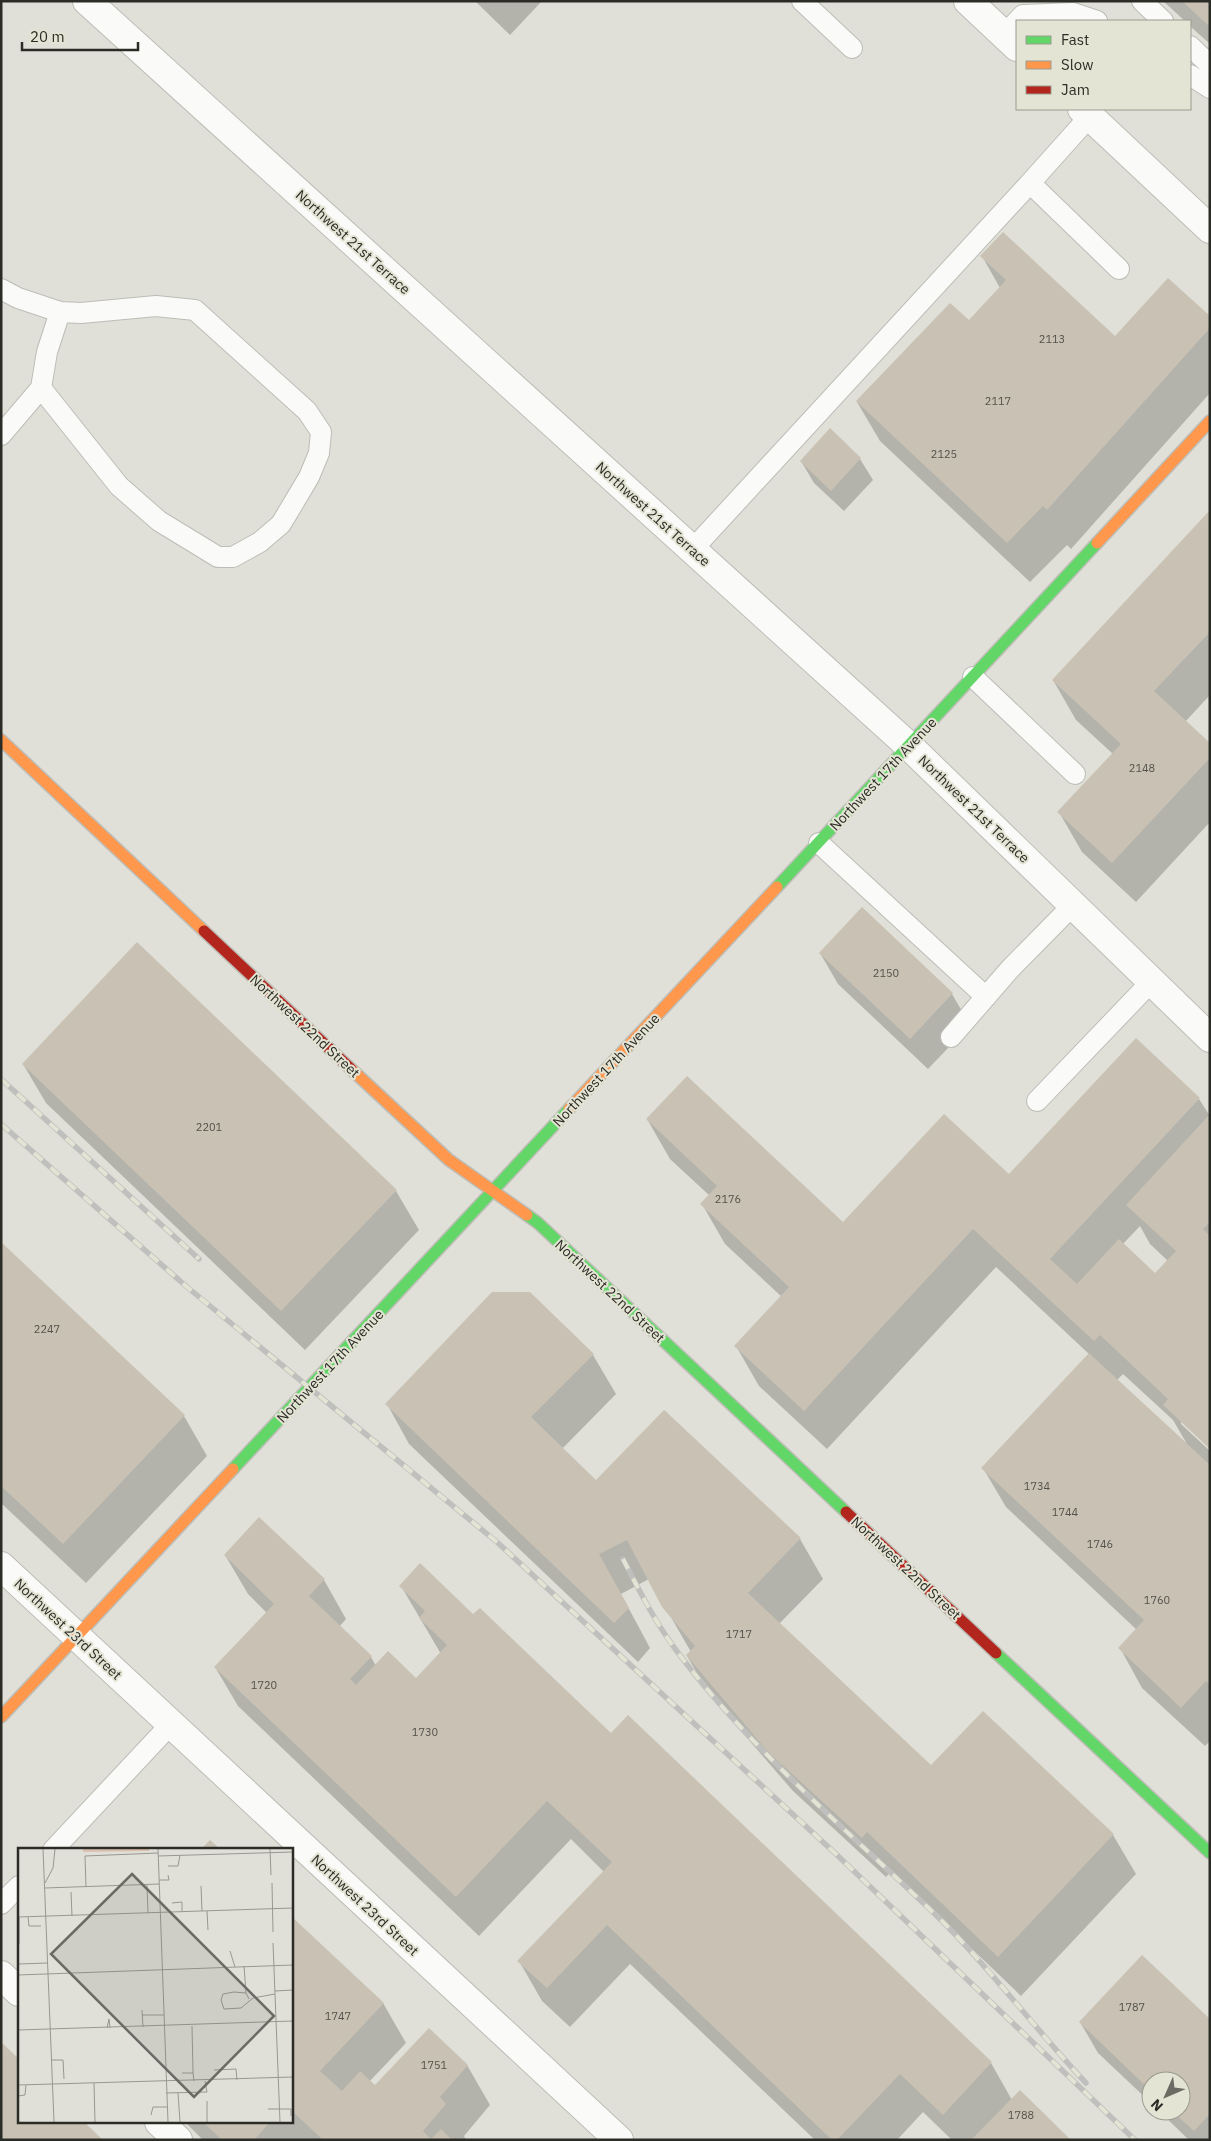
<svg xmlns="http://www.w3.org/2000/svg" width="1211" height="2141" font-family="'IBM Plex Sans',sans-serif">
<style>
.shadow{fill:#0003;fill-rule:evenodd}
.building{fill:#c8c1b4}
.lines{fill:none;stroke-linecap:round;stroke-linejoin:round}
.lane-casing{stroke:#bdbdb7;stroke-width:22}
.street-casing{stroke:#bdbdb7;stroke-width:30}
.fast-casing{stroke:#bdbdb7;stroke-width:14}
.slow-casing{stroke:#bdbdb7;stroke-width:14}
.jam-casing{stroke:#bdbdb7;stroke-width:14}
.lane{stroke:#fafaf9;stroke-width:20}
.street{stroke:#fafaf9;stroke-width:28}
.fast{stroke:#63d668;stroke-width:11}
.slow{stroke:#ff974d;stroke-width:11}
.jam{stroke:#b3261e;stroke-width:11}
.rail-casing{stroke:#bfbfbd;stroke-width:5.5}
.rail{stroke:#e4e4d5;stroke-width:4;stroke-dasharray:11;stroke-linecap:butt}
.labels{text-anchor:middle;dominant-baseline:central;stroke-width:4;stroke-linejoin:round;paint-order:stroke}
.number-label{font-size:11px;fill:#53514a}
.street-label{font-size:14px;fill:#2c2c26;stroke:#e4e4d5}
.inset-road{fill:none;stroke:#989891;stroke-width:1}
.view{fill:#6b6b64;fill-opacity:0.15;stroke:#6b6b64;stroke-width:2.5}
.inset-edge{fill:none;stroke:#2c2c26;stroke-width:2.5}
</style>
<rect width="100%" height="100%" fill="#e0e0d8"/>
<path class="shadow" d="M475,1H542L510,35Z
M1163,1H1210V44L1190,26V21H1185Z
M982,256L1115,337L1210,317V393L1071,549L1067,545L1030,582L880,441L857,402L969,321L1000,288Z
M860,459L873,480L844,511L814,483L801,461Z
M1210,512V695L1185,722L1210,744V822L1136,902L1082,852L1059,812L1113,754L1076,720L1053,680Z
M862,909L952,994L970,1025L928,1069L838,984L820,953Z
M23,1064L396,1191L419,1230L305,1350L46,1103Z
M1199,1099L1210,1116V1447L1181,1421V1424L1210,1451V1741L1205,1746L1142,1688L1120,1648L1137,1630L1006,1507L983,1468L1089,1354L996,1267L827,1449L759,1386L736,1346L782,1297L725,1244L702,1204L710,1196L670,1159L647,1119L843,1224L1009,1176ZM1140,1226L1150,1244L1168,1261L1155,1275L1123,1244ZM1123,1374L1173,1420L1187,1444L1117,1380Z
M1,1244L184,1416L207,1456L86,1583L1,1503Z
M529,1293L593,1355L616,1394L562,1449L596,1482L665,1411L800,1539L823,1579L779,1624L931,1767L983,1713L1113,1835L1136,1874L1021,1996L891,1871L886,1877L793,1791L710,1695L687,1656L691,1652L649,1579L621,1594L650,1648L638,1662L409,1444L387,1404Z
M225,1555L324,1580L346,1619L339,1627L371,1657L376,1666L416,1680L441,1654L401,1586L473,1616L611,1734L628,1717L991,2063L1012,2100L1069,2140H952L923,2112L897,2140H815L630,1964L570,2027L542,2001L519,1961L604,1872L571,1839L479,1936L238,1706L215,1667L267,1613L248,1594Z
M291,1917L383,2003L406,2043L369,2082L375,2087L467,2065L490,2105L464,2136L466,2140H203L185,2122H291Z
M1210,2021V2140H1189L1159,2111H1181V2081H1151V2103L1098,2053L1080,2022Z"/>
<path class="building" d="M1182,1H1210V27Z
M1003,232L1115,336L1168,278L1210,316V328L1047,510L1043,506L1007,543L856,401L950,303L969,320L1006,280L980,256Z
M830,428L861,458L831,491L800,461Z
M1210,510V632L1154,691L1210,743V758L1112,863L1057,812L1121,744L1052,680Z
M862,907L953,993L910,1039L819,953Z
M137,942L397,1190L281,1311L22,1064Z
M1136,1038L1200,1098L1050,1259L1077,1284L1119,1239L1155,1273L1176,1251L1126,1205L1210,1114V1222L1203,1229L1210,1236V1449L1163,1405L1168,1399L1100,1335L1094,1341L973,1229L804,1411L734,1346L789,1287L700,1204L717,1186L646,1119L687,1076L843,1222L944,1114L1009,1174Z
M1,1242L185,1415L63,1544L1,1486Z
M492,1292H530L594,1354L531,1417L596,1480L664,1410L801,1538L748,1593L931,1765L983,1711L1114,1834L998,1957L867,1832L862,1838L768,1752L686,1655L695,1646L662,1607L627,1540L599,1554L629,1608L614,1623L385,1404Z
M1089,1353L1210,1465V1685L1206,1681L1181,1708L1118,1648L1144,1620L981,1468Z
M259,1517L325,1579L309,1596L372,1656L350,1679L356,1685L388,1651L416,1678L447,1645L419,1618L425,1611L399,1586L420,1563L473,1614L480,1608L611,1733L628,1715L992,2062L943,2115L900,2074L837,2140H832L607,1925L547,1988L517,1961L612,1862L547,1801L456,1897L214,1667L274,1604L224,1555Z
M210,1840L221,1850H200Z
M291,1916L384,2003L320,2071L342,2091L360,2071L375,2085L429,2028L468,2065L440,2097L446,2104L423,2131L431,2139L441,2129L452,2140H323L291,2110Z
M1142,1955L1210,2019V2114L1194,2131L1172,2111H1181V2081H1151V2091L1079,2022Z
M1,2042L19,2059V2122H84L103,2140H1Z
M1020,2090L1071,2140H971Z
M203,2122H270L254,2140H222Z"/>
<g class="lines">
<g class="lane-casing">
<path id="lane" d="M802,1L852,48
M1142,1L1163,21
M1004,35L1023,15L1073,13L1097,21
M1190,46L1210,65
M1190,75L1210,88
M1090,116L1030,183L1119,269
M1,289L18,298L60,312L81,313L156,306L195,310L307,411L321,432L319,453L309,477L281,524L260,542L233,557H218L159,521L119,486L41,388L47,352L60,312
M1,435L41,388
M692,550L1030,183
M973,677L1075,774
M819,843L986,997
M951,1037L1010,969L1073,905
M1037,1101L1152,981
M53,1850L170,1725
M1,1904L19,1886"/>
</g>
<g class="street-casing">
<path id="street" d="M87,1L909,746L1210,1038
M968,1L1017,47
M1082,109L1210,229
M1,1566L619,2140
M1,1975L19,1992
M159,2122L178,2140"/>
</g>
<g class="fast-casing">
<path id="fast" d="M777,887L1097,543
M527,1215L538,1223L846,1512
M233,1469L569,1109
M996,1653L1210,1853"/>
</g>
<g class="slow-casing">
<path id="slow" d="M1097,543L1210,421
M1,740L204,931
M351,1069L449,1160L527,1215
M569,1109L777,887
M1,1717L233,1469"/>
</g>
<g class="jam-casing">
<path id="jam" d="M204,931L351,1069
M846,1512L996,1653"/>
</g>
<use href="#lane" class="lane"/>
<use href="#street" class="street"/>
<use href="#fast" class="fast"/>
<use href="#slow" class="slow"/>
<use href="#jam" class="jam"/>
<g class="rail-casing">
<path id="rail" d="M1,1079L199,1259
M1,1124L187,1287L498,1543L836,1854L1135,2140
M623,1559C639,1590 655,1622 676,1650C752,1752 852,1834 943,1922C994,1973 1037,2031 1086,2083"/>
</g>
<use href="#rail" class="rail"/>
</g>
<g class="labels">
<g class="number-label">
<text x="1052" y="339">2113</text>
<text x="998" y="401">2117</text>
<text x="944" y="454">2125</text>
<text x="1142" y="768">2148</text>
<text x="886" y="973">2150</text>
<text x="209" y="1127">2201</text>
<text x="728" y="1199">2176</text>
<text x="47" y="1329">2247</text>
<text x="1037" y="1486">1734</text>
<text x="1065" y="1512">1744</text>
<text x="1100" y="1544">1746</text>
<text x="1157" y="1600">1760</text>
<text x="739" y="1634">1717</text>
<text x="264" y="1685">1720</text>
<text x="425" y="1732">1730</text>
<text x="1132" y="2007">1787</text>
<text x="338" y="2016">1747</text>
<text x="434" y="2065">1751</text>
<text x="1021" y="2115">1788</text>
</g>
<g class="street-label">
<text transform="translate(353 242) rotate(42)">Northwest 21st Terrace</text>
<text transform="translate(653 514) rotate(42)">Northwest 21st Terrace</text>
<text transform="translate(883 774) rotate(-47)">Northwest 17th Avenue</text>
<text transform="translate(974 809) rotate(44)">Northwest 21st Terrace</text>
<text transform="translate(305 1026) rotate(43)">Northwest 22nd Street</text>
<text transform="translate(606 1070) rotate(-47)">Northwest 17th Avenue</text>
<text transform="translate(610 1291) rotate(43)">Northwest 22nd Street</text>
<text transform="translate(330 1366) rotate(-47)">Northwest 17th Avenue</text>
<text transform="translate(906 1568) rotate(43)">Northwest 22nd Street</text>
<text transform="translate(68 1629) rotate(43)">Northwest 23rd Street</text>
<text transform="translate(365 1905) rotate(43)">Northwest 23rd Street</text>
</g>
</g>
<g transform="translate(18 1848)">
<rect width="275" height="275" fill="#e0e0d8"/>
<path d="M65,1H131V3L65,4Z" fill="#dac0b0"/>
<path class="inset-road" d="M25,1L36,274M140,1L150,274M252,1L253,27M140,8L275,4M150,18H160L162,7M141,32H151L150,27M27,35L35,20L37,1M254,35L255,84M129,37L130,65M183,38L184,63M68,39L67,8L140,5M27,40L141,36M53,44L54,68M154,55L164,54V63M189,63L190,82M0,69L275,60M1,69V96M10,69L11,78H23M255,95L262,274M212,103L217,119M0,116L30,115M226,118L228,145M0,127L275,117M257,143L275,142M231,151L228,145L216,144L205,146L203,152L206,161L223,160L235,150L257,146M124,162L125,179M124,167H146M174,178L175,225M89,180L91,171L92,180M0,182L275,173M34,212H45L46,231M196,222L218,221L219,232M164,225H175L176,233M76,235L77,274M0,237L275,229M148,245L189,244L187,233M160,245L162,274M0,248L7,247L8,237M189,253V274M250,261H273V268M133,267L135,259H149"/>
<path class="view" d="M114,26L256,168L176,249L33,106Z"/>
<rect width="275" height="275" class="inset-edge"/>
</g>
<rect width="1211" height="2141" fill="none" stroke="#2c2c26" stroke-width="5"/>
<rect x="1016" y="20" width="175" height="90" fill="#e4e4d5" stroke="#9a9a8f"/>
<rect x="1026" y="36" width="25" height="8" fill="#63d668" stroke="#9a9a8f"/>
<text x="1061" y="45" font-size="15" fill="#2c2c26">Fast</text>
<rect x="1026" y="61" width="25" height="8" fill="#ff974d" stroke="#9a9a8f"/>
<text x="1061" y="70" font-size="15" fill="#2c2c26">Slow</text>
<rect x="1026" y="86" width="25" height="8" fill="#b3261e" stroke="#9a9a8f"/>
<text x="1061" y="95" font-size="15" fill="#2c2c26">Jam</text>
<g transform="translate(1166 2096) rotate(225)"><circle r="24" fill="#e4e4d5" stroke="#9a9a8f"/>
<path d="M0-4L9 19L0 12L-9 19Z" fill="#6b6b64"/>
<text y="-8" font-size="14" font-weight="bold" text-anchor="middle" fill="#2c2c26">N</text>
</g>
<path d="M22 42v8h116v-8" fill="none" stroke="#2c2c26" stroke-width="2.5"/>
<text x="30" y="42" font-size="15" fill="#2c2c26" stroke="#e4e4d5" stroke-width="4" paint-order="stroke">20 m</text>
</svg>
